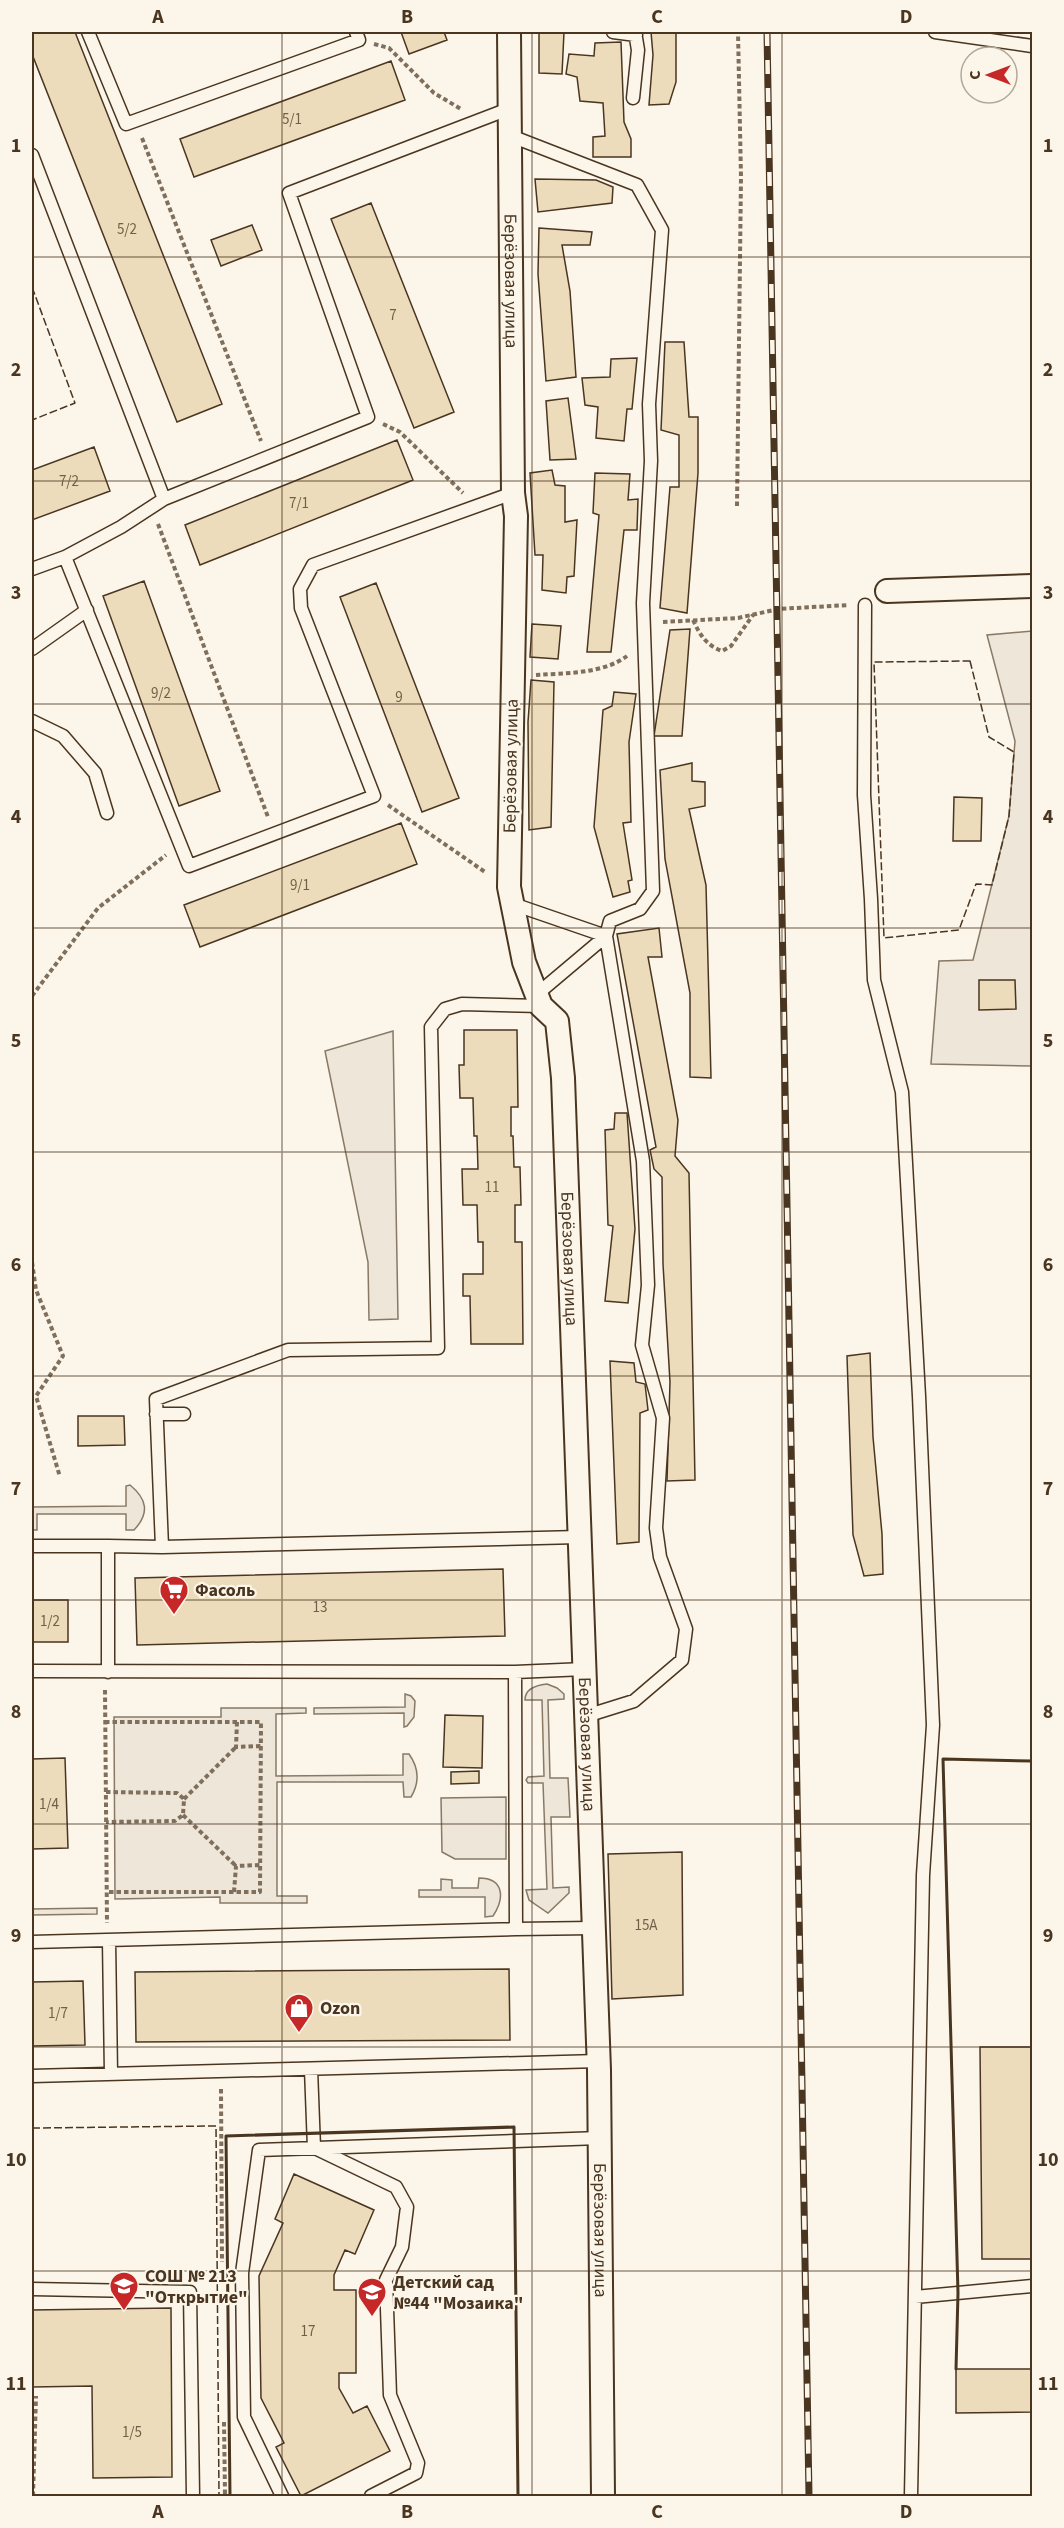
<svg xmlns="http://www.w3.org/2000/svg" width="1064" height="2528" font-family="'Source Sans 3',sans-serif">
<style>
.green{fill:#ede6d9;stroke:#887966;stroke-width:1.5}
.building{fill:#ecdcbc;stroke:#4a3520;stroke-width:1.5}
.lines{fill:none;stroke-linecap:round;stroke-linejoin:round}
.lane-casing{stroke:#4a3520;stroke-width:15}
.street-casing{stroke:#4a3520;stroke-width:26}
.path{stroke:#7f6f5c;stroke-width:4;stroke-dasharray:4.5 3;stroke-linecap:butt}
.lane{stroke:#fbf6e9;stroke-width:12}
.street{stroke:#fbf6e9;stroke-width:22}
.rail-casing{stroke:#4a3520;stroke-width:7}
.rail{stroke:#fbf6e9;stroke-width:4.5;stroke-dasharray:14;stroke-linecap:butt}
.fence{stroke:#4a3520;stroke-width:1.5;stroke-dasharray:8 3;stroke-linecap:butt}
.wall{stroke:#4a3520;stroke-width:3}
.grid{fill:none;stroke:#4a3520;stroke-width:1.5;stroke-opacity:0.55}
.labels{text-anchor:middle;dominant-baseline:central;stroke-width:4.5;stroke-linejoin:round;paint-order:stroke}
.number-label{font-size:15px;fill:#725f47}
.street-label{font-size:18px;fill:#4a3520;stroke:#fbf6e9}
.poi-label{font-size:18px;font-weight:bold;fill:#4a3520;stroke:#fbf6e9;text-anchor:start}
.neatline{fill:none;stroke:#4a3520;stroke-width:2}
.grid-label{font-size:20px;text-anchor:middle;font-weight:bold;fill:#4a3520}
</style>
<rect width="100%" height="100%" fill="#fbf6e9"/>
<path class="green" d="M1032,631V1066L931,1064L939,961L973,960L1009,816L1015,741L987,635Z
M393,1031L398,1319L369,1320L368,1262L325,1051Z
M130,1485C147,1499 150,1513 134,1530H126V1514H37V1530H32V1507L126,1506V1486Z
M547,1684L557,1688L564,1694V1699L548,1700L550,1778H568L570,1817H551L553,1888L569,1887V1893L548,1913L529,1900L526,1890L547,1889L543,1783H528L526,1780L528,1777L544,1776L542,1700H525C525,1688 537,1685 547,1684Z
M405,1694L411,1696L415,1701L414,1717L407,1726L404,1727V1713L314,1714V1708L405,1707Z
M221,1708H306V1713L276,1714V1776L403,1775V1754H409C419,1768 420,1782 411,1797H404L403,1782H277V1896H307V1903H220V1897L115,1899L114,1717H221Z
M506,1797V1859H455L442,1852L441,1798Z
M479,1878C504,1878 505,1898 493,1916L485,1917V1897H419V1890H441V1879L452,1880V1888H478Z
M97,1908V1914L32,1915V1909Z"/>
<path class="building" d="M32,32H75L222,404L177,422L32,54Z
M401,32H444L447,40L409,54Z
M539,32H564L562,74L539,73Z
M651,32H676V82L669,104L649,105L653,55Z
M621,42L624,122L631,139V157H593V137L605,136L603,103L580,101L577,77L566,74L569,54L594,56L595,43Z
M391,61L405,100L194,177L180,139Z
M535,179L596,180L613,187L612,203L538,212Z
M371,203L454,412L414,428L331,219Z
M252,225L262,250L221,266L211,240Z
M539,228L592,232L590,245H562L570,291L576,377L546,381L538,274Z
M665,342H684L689,417H698V473L687,613L660,608L670,487H679V435L661,430Z
M637,358L632,409H627L624,441L596,438L598,407L585,405L582,378L610,377L611,359Z
M568,398L576,459L550,460L546,401Z
M397,440L413,480L200,565L185,525Z
M94,447L110,491L32,520V470Z
M552,470L555,485L565,486V522L577,520L574,576L567,577L566,593L542,590L543,555H535L530,473Z
M595,473L630,474L628,500L638,499L637,530H624L611,652H587L599,515L593,513Z
M144,581L220,791L179,806L103,596Z
M376,583L459,798L422,812L340,597Z
M532,624L561,626L558,659L530,657Z
M690,629L682,736H654L670,630Z
M531,680L554,682L551,827L529,830L528,722Z
M614,692L636,694L629,742L631,822L623,823L632,880L628,881L630,892L613,897L594,827L603,710L612,706Z
M692,763V781L705,782V806L689,809L706,885L711,1078L690,1077V993L665,859L660,770Z
M954,797L982,798L981,841H953Z
M401,823L417,864L200,947L184,905Z
M659,928L662,957H648L678,1120L675,1156L689,1173L695,1480L667,1481L670,1382L663,1264L662,1177L654,1169L650,1150L656,1147L617,934Z
M979,980H1015L1016,1009L979,1010Z
M464,1030H517L518,1107H511V1136H513L514,1167H520L521,1205H515V1242H522L523,1344H471L470,1296H463V1274H483V1242H478L477,1205H463L462,1169H478L477,1136H474L473,1098H460L459,1065H464Z
M615,1113H627L635,1229L628,1303L605,1301L613,1226L608,1225L605,1130L614,1129Z
M870,1353L873,1437L882,1534L883,1574L864,1576L853,1535L847,1356Z
M610,1361L634,1363L636,1382L645,1384L648,1410L640,1413L639,1542L617,1544Z
M78,1416H124L125,1445L78,1446Z
M503,1569L505,1636L137,1645L135,1578Z
M32,1600H68V1642H32Z
M445,1715L483,1716L482,1768L443,1767Z
M65,1758L68,1848L32,1849V1759Z
M479,1771V1783L451,1784V1772Z
M682,1852L683,1995L612,1999L608,1854Z
M509,1969L510,2040L136,2042L135,1972Z
M83,1981L85,2045L32,2046V1982Z
M980,2047H1032V2259H982Z
M294,2174L374,2210L355,2254L345,2250L334,2275V2290H356V2373H339V2388L353,2413L367,2406L390,2451L301,2496L276,2447L284,2443L261,2398L259,2276L283,2223L275,2219Z
M171,2308L172,2477L93,2478L92,2386L32,2387V2310Z
M956,2369H1032V2412L956,2413Z"/>
<g class="lines">
<g class="lane-casing">
<path id="lane" d="M88,32L126,124L359,40L356,32
M613,32L636,35
M935,32L1032,46
M633,98L638,50L635,32
M511,108L289,193L368,417L164,499L121,527L65,557L189,866L374,796L301,608L300,589L313,565L513,493
M511,136L637,185L662,230L649,404L651,461L643,603L653,891L640,909L610,921L606,936L536,995
M32,155L164,499
M32,569L65,557
M865,605L864,795L871,899L874,980L902,1092L919,1396L933,1725L923,1875L911,2496
M32,649L87,610
M32,721L63,736L95,773L107,813
M513,904L606,936L643,1161L648,1285L642,1345L663,1418L656,1528L660,1557L686,1629L682,1660L634,1701L586,1716
M156,1414H184
M32,1546H108V1672
M108,1546L162,1547L579,1537
M162,1547L156,1399L288,1350L438,1348L431,1027L445,1009L462,1004L541,1006
M32,1671L515,1672L516,1929L32,1942
M515,1672L585,1669
M516,1929L593,1928
M109,1940L111,2074
M311,2069L314,2148
M32,2076L599,2061
M315,2148L396,2187L407,2207L402,2247L386,2280L390,2395L418,2463L416,2473L371,2496
M32,2289L190,2292L193,2496
M915,2297L1032,2286
M282,2496L244,2417L242,2273L259,2150L600,2138"/>
</g>
<g class="street-casing">
<g id="street">
<path id="s1" d="M509,32L513,493L516,516L509,887L524,962L541,1006L557,1021L563,1078L599,2070L603,2496"/>
<path d="M887,591L1032,586"/>
</g>
</g>
<path class="path" d="M374,44L389,48L434,93L461,109
M142,138L261,441
M383,424L400,432L463,493
M737,506L741,177L738,32
M158,524L268,817
M693,620C700,635 706,645 722,651L731,646L753,615
M663,622L738,618L778,609L849,605
M536,675C565,673 603,674 627,656
M388,805L485,872
M32,996L98,908L166,855
M32,1262L36,1290L63,1356L36,1396L60,1477
M105,1690L107,1923
M105,1722H261L260,1892H107
M237,1722L236,1747L261,1746
M106,1792L177,1793L184,1799L183,1815L175,1821L106,1822
M184,1799L236,1747
M183,1815L236,1866
M234,1892L236,1866L260,1865
M221,2089L222,2262
M224,2422L225,2496
M33,2496L36,2396"/>
<use href="#lane" class="lane"/>
<use href="#street" class="street"/>
<g class="rail-casing">
<path id="rail" d="M767,32L809,2496"/>
</g>
<use href="#rail" class="rail"/>
<path class="fence" d="M32,287L75,403L32,420
M970,661L989,737L1014,752L1009,816L992,885L976,884L959,930L884,938L874,662Z
M32,2128L216,2126L219,2496"/>
<path class="wall" d="M956,2369L958,2293L943,1759L1032,1761
M230,2496L226,2136L514,2127L518,2496"/>
</g>
<path class="grid" d="M282,32V2496M532,32V2496M782,32V2496M32,257H1032M32,481H1032M32,704H1032M32,928H1032M32,1152H1032M32,1376H1032M32,1600H1032M32,1824H1032M32,2047H1032M32,2271H1032"/>
<defs>
<g id="supermarket-pin" transform="scale(1.5)"><path d="M0 17L-7.5 6A9.5 9.5 0 1 1 7.5 6Z" fill="#c62828" stroke="#fbf6e9"/><path d="M-6-5.5h2.5l.6 2H6L4.5 2H-2.5L-4.4-4H-6ZM-1.5 3.2a1.3 1.3 0 1 0 .1 0ZM3 3.2a1.3 1.3 0 1 0 .1 0Z" fill="#fff"/></g>
<g id="shop-pin" transform="scale(1.5)"><path d="M0 17L-7.5 6A9.5 9.5 0 1 1 7.5 6Z" fill="#c62828" stroke="#fbf6e9"/><path d="M-5-2.5h2.3a2.7 3.5 0 0 1 5.4 0H5L5.5 6h-11ZM-1.5-2.5h3a1.5 2.3 0 0 0-3 0Z" fill="#fff"/></g>
<g id="school-pin" transform="scale(1.5)"><path d="M0 17L-7.5 6A9.5 9.5 0 1 1 7.5 6Z" fill="#c62828" stroke="#fbf6e9"/><path d="M0-5L7-2L0 1L-7-2ZM-4 1L0 2.5L4 1V4Q0 6-4 4Z" fill="#fff"/></g>
</defs>
<g fill-rule="evenodd">
<use href="#supermarket-pin" x="174" y="1590"/>
<use href="#shop-pin" x="299" y="2008"/>
<use href="#school-pin" x="124" y="2286"/>
<use href="#school-pin" x="372" y="2292"/>
</g>
<g class="labels">
<g class="number-label">
<text x="292" y="119">5/1</text>
<text x="127" y="229">5/2</text>
<text x="393" y="315">7</text>
<text x="69" y="481">7/2</text>
<text x="299" y="503">7/1</text>
<text x="161" y="693">9/2</text>
<text x="399" y="697">9</text>
<text x="300" y="885">9/1</text>
<text x="492" y="1187">11</text>
<text x="320" y="1607">13</text>
<text x="50" y="1621">1/2</text>
<text x="49" y="1804">1/4</text>
<text x="646" y="1925">15А</text>
<text x="58" y="2013">1/7</text>
<text x="308" y="2331">17</text>
<text x="132" y="2432">1/5</text>
</g>
<g class="street-label">
<text stroke="none"><textPath href="#s1" startOffset="249">Берёзовая улица</textPath></text>
<text transform="translate(511 766) rotate(-89)">Берёзовая улица</text>
<text stroke="none"><textPath href="#s1" startOffset="1239">Берёзовая улица</textPath></text>
<text stroke="none"><textPath href="#s1" startOffset="1725">Берёзовая улица</textPath></text>
<text stroke="none"><textPath href="#s1" startOffset="2211">Берёзовая улица</textPath></text>
</g>
<g class="poi-label">
<text x="195" y="1590">Фасоль</text>
<text x="320" y="2008">Ozon</text>
<text x="145" y="2276">СОШ № 213<tspan x="145" dy="21">"Открытие"</tspan></text>
<text x="393" y="2282">Детский сад<tspan x="393" dy="21">№44 "Мозаика"</tspan></text>
</g>
</g>
<rect width="1064" height="2528" fill="none" stroke="#fbf6e9" stroke-width="66"/>
<g transform="translate(989 75) rotate(270)"><circle r="28" fill="#fbf6e9" stroke="#b4a999" stroke-width="1.5"/>
<path d="M0-4.5L10 22L0 15L-10 22Z" fill="#c62828"/>
<text y="-9" font-size="16" font-weight="bold" text-anchor="middle" fill="#4a3520">С</text>
</g>
<rect x="33" y="33" width="998" height="2462" class="neatline"/>
<g class="grid-label">
<text x="158" y="23">A</text>
<text x="407" y="23">B</text>
<text x="657" y="23">C</text>
<text x="906" y="23">D</text>
<text x="16" y="152">1</text>
<text x="1048" y="152">1</text>
<text x="16" y="376">2</text>
<text x="1048" y="376">2</text>
<text x="16" y="599">3</text>
<text x="1048" y="599">3</text>
<text x="16" y="823">4</text>
<text x="1048" y="823">4</text>
<text x="16" y="1047">5</text>
<text x="1048" y="1047">5</text>
<text x="16" y="1271">6</text>
<text x="1048" y="1271">6</text>
<text x="16" y="1495">7</text>
<text x="1048" y="1495">7</text>
<text x="16" y="1718">8</text>
<text x="1048" y="1718">8</text>
<text x="16" y="1942">9</text>
<text x="1048" y="1942">9</text>
<text x="16" y="2166">10</text>
<text x="1048" y="2166">10</text>
<text x="16" y="2390">11</text>
<text x="1048" y="2390">11</text>
<text x="158" y="2518">A</text>
<text x="407" y="2518">B</text>
<text x="657" y="2518">C</text>
<text x="906" y="2518">D</text>
</g>
</svg>
